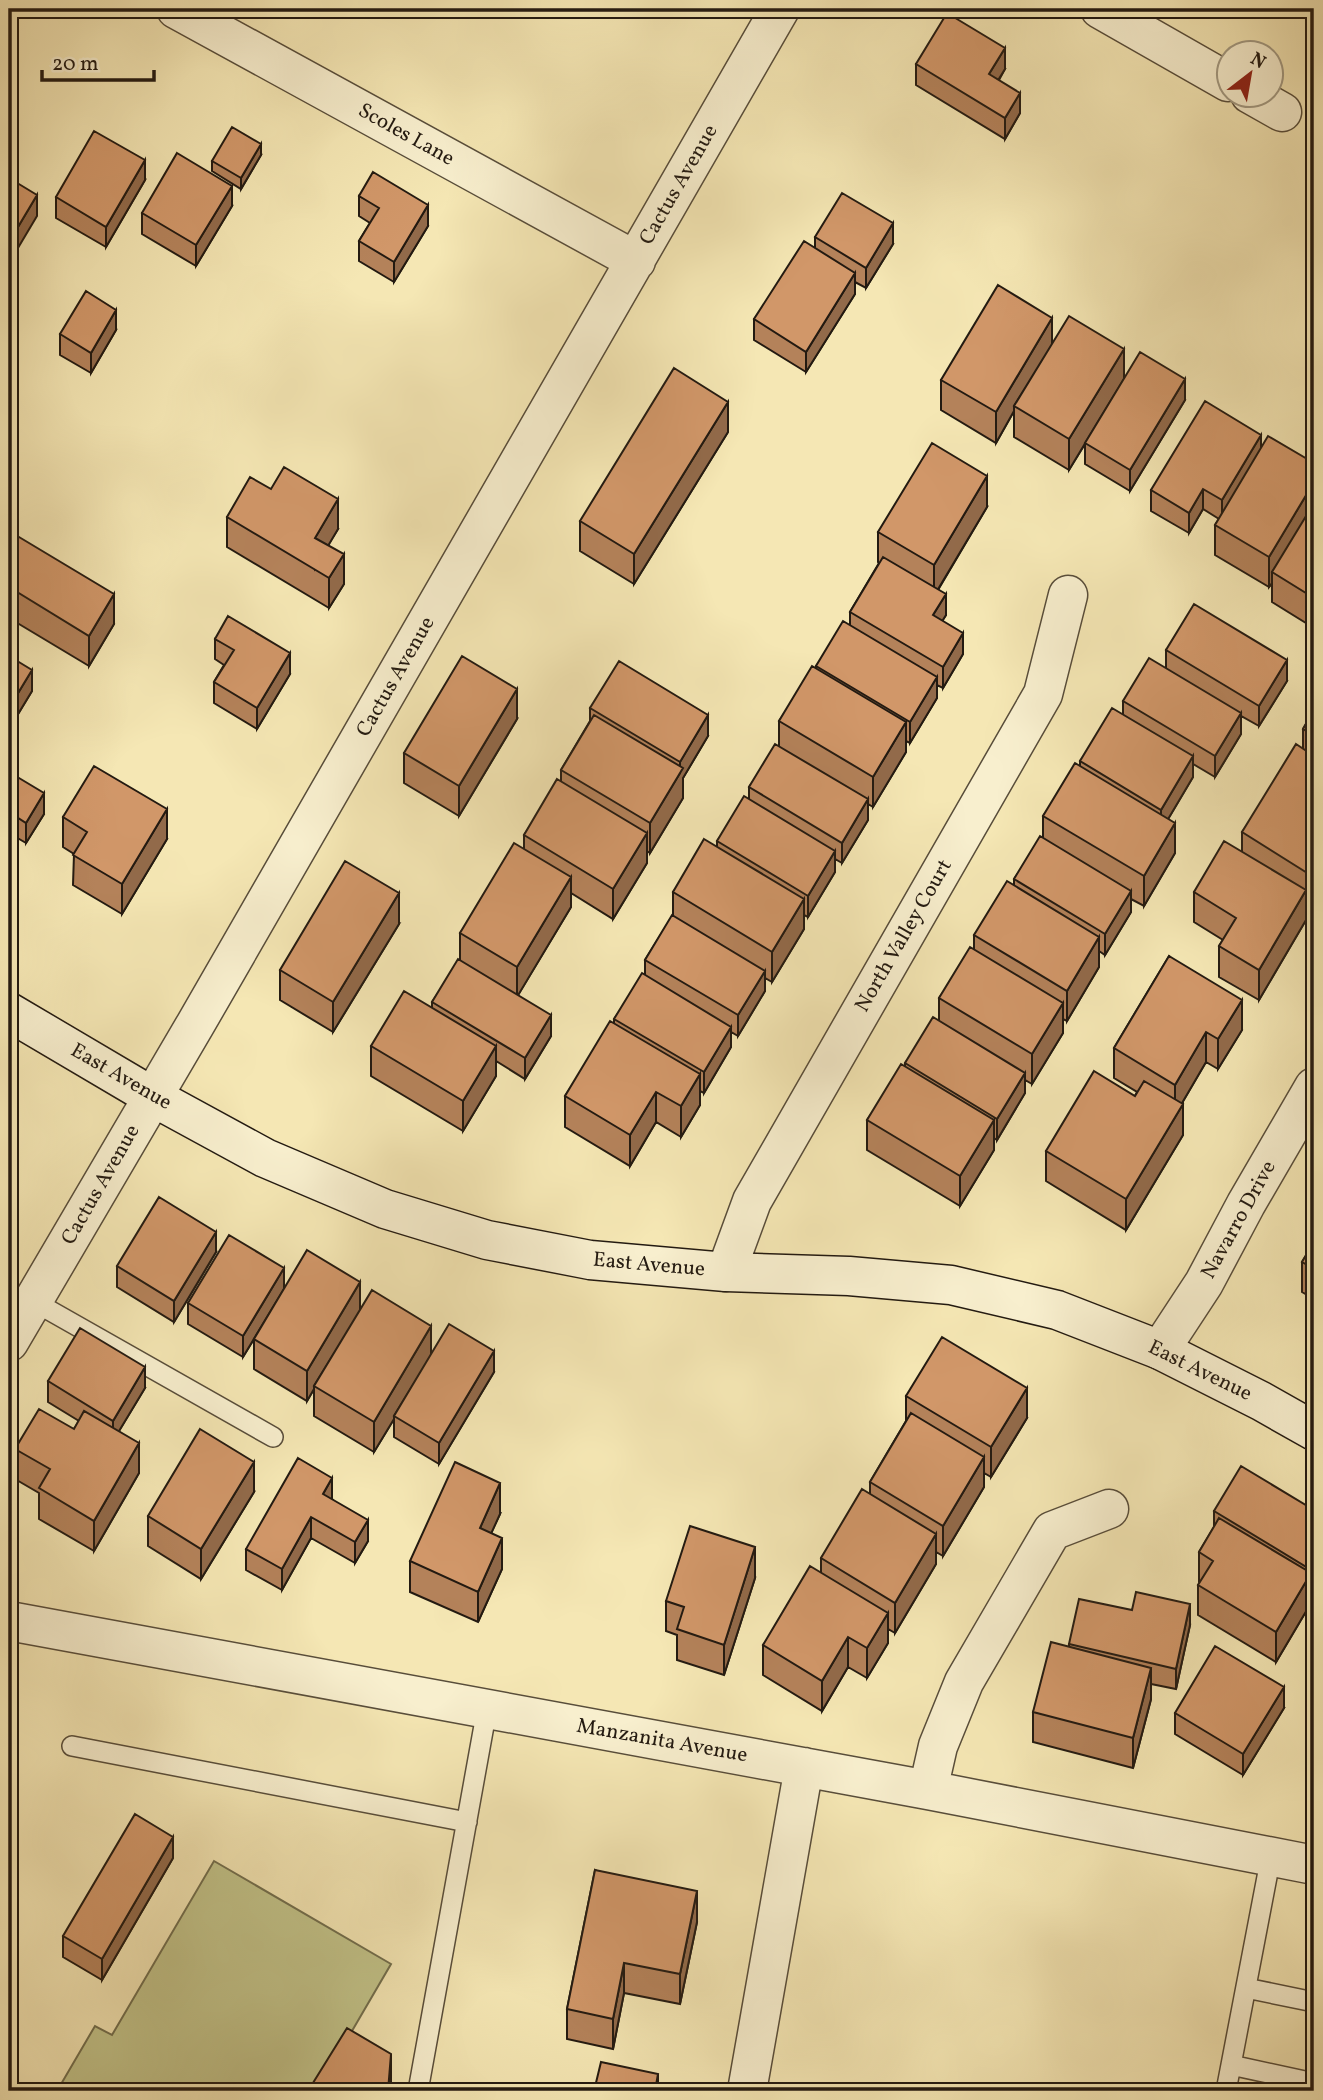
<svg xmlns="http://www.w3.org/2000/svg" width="1323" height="2100" font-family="Vollkorn,serif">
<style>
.green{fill:#c2c389;stroke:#726e4d;stroke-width:2}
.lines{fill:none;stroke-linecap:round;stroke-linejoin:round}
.lane-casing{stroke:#584d3a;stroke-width:22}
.street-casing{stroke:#584d3a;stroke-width:41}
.secondary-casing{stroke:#231a11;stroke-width:41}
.lane{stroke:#f8efce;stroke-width:19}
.street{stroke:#f8efce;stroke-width:38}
.secondary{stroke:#f8efce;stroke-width:38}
.wall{fill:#b4825a;stroke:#231a11;stroke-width:2}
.shaded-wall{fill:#926a4a;stroke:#231a11;stroke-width:2}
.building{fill:#d19769;stroke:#231a11;stroke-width:2}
.labels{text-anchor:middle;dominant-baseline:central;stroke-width:5;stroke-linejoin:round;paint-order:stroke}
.street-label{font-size:21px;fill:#231a11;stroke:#f8efce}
</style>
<rect width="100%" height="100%" fill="#f5e7b4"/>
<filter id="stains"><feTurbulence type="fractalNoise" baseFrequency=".00286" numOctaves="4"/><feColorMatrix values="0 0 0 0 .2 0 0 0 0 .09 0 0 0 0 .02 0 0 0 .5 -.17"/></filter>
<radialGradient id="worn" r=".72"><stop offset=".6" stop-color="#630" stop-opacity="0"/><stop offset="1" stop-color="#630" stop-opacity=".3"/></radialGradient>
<path class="green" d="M214,1861L391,1964L317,2091H57L95,2026L112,2035Z"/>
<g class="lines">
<g class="lane-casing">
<path id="lane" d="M33,1301L273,1437
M72,1746L467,1822
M1246,1988L1314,2002
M1231,2065L1314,2083
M418,2091L487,1709
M1226,2091L1271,1856"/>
</g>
<g class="street-casing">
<path id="street" d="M176,9L636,261
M1100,9L1228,82
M1250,94L1282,112
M726,1272L752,1201L1043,694L1068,595
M9,1342L195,1025L780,9
M1160,1350L1204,1283L1246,1204L1314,1087
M9,1621L928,1790L1314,1865
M928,1790L938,1746L964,1682L1052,1531L1109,1509
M747,2091L804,1767"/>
</g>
<g class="secondary-casing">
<path id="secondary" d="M9,1012L153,1097L265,1158L385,1209L487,1240L590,1260L726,1272L849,1276L951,1285L1057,1310L1160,1350L1261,1401L1314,1431"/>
</g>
<use href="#lane" class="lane"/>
<use href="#street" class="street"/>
<use href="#secondary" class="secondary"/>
</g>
<path class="wall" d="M916,64L1005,69L999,80L1020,113L1005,139L916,85Z
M261,155L241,189L212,171V161Z
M145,180L106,247L56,218V197Z
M359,196L428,226L394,282L359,261V241L370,223L359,216Z
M232,206L196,266L142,234V213Z
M815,237L893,244L866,288L855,282V294L806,372L754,340V319L815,248Z
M116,330L91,373L60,355V334Z
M1052,343L1124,378L1185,400L1130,491L1085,464V444L1069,470L1014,437V411L996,443L941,410V380Z
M728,432L634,584L580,551V521Z
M1261,448L1314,463V628L1272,602V583L1269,587L1215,555V525L1219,519L1203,509L1189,533L1151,511V490Z
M987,507L938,590L946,615L942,621L963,654L943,688L937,685V698L910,743L906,741V752L873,807L868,804V820L842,863L835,859V872L808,917L804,915V929L772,982L765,978V991L738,1036L731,1032V1047L704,1093L700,1091V1105L681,1137L656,1122L630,1166L565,1127V1096L614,1023V1019L645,975V960L673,915V892L717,846V841L749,799V787L779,746V721L816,668V666L850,625V612L879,563L878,562V532Z
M227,517L338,529L328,545L344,584L329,608L227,547Z
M9,531L114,624L89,666L9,618Z
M215,639L290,674L257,729L214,703V682L224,665L215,659Z
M1166,650L1287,681L1259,726L1241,716V734L1215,777L1193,764V777L1168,819L1175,853L1144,906L1131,899V912L1105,955L1099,951V967L1067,1021L1063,1019V1033L1032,1084L1025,1080V1093L997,1140L994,1138V1150L960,1206L867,1150V1120L905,1066V1063L939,1021V998L974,949V935L1014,886V879L1043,838V816L1080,766V761L1123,714V701L1166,668Z
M9,656L32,691L12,724L9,722Z
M590,708L708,736L683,778V798L650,853L647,851V863L613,919L571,893V907L518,995L551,1036L525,1079L496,1061V1076L463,1131L371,1076V1046L432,1008V1002L460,961V933L524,849V835L561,781V770L590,721Z
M1314,710V903L1312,906L1306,902V920L1259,1000L1219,977V946L1223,940L1194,922V892L1242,851V832L1303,749V729Z
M517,719L459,816L404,783V753Z
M9,772L44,814L26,843L9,833Z
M63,817L167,839L122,914L73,885L74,854L63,847Z
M399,924L333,1032L280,1000V970Z
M1169,956L1242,1030L1218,1069L1206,1062L1182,1103L1183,1135L1126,1230L1046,1181V1151L1135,1096L1137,1092L1114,1078V1048Z
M1314,1242V1299L1302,1292V1262Z
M216,1252L174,1322L117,1287V1266Z
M284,1289L360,1309L431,1353L494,1372L439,1464L394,1437V1419L374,1452L314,1416V1389L307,1401L254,1369V1339L243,1357L188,1324V1303Z
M48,1381L145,1388L119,1431L139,1473L94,1551L39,1519V1493L15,1479V1449L74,1429L79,1421L48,1402Z
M906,1396L1027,1418L991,1477L984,1473V1487L943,1556L936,1552V1564L895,1633L888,1629V1643L867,1678L848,1667L822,1711L763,1675V1645L821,1572V1558L870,1494V1482L906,1421Z
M254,1492L201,1579L148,1546V1516Z
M332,1499L368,1541L355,1563L311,1538L282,1590L246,1570V1549Z
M1314,1510L1313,1592L1311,1590V1603L1276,1662L1198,1615V1585L1200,1583L1199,1582V1552L1214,1527V1511Z
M500,1514L491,1533L502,1569L478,1622L410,1592V1561Z
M755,1578L724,1675L677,1660V1635L666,1631V1601Z
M1190,1625L1176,1689L1151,1684V1699L1133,1768L1033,1742V1712L1069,1647V1644Z
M1314,1686V1737L1307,1734V1703Z
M1284,1708L1243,1775L1175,1734V1713Z
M173,1858L102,1980L63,1957V1936Z
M595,1870L697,1922L680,2004L624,1993L613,2049L567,2039V2009Z"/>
<path class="shaded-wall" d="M1005,48V69L989,95V74Z
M1020,93V113L1005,139V118Z
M261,144V155L241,189V178Z
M145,160V180L106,247V227Z
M232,186V206L196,266V245Z
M37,195V216L9,263V242Z
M428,205V226L394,282V262Z
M893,223V244L866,288V268Z
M855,273V294L806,372V352Z
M116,310V330L91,373V353Z
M1052,318V348L1014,406V411L996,443V412Z
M1124,349V379L1069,470V439Z
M1185,379V400L1130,491V470Z
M728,402V432L634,584V554Z
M1261,435V456L1222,521V500Z
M987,476V507L934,596V565Z
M1314,482V512L1272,572V583L1269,587V557Z
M1203,489V509L1189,533V513Z
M338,499V529L315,568V538Z
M344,554V584L329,608V578Z
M114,594V624L89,666V636Z
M946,594V615L933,636V615Z
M963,633V654L943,688V667Z
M290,653V674L257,729V708Z
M1287,660V681L1259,726V706Z
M32,670V691L12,724V703Z
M937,677V698L910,743V722Z
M517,689V719L459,816V786Z
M1241,713V734L1215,777V756Z
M708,715V736L683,778V798L650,853V823L680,773V762Z
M906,722V752L873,807V777Z
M1193,756V777L1161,831V810Z
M44,793V814L26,843V823Z
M868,799V820L842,863V843Z
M167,809V839L122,914V884Z
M1175,823V853L1144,906V876Z
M647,833V863L613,919V889Z
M835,851V872L808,917V896Z
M1314,873V903L1312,906V876Z
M571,877V907L517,997V967Z
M1306,890V920L1259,1000V970Z
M1131,891V912L1105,955V934Z
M399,893V924L333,1032V1002Z
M804,899V929L772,982V952Z
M1099,937V967L1067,1021V991Z
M765,971V991L738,1036V1015Z
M1242,1000V1030L1218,1069V1039Z
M1063,1003V1033L1032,1084V1054Z
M551,1015V1036L525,1079V1058Z
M731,1027V1047L704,1093V1072Z
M1206,1032V1062L1175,1115V1085Z
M496,1046V1076L463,1131V1101Z
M1025,1073V1093L997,1140V1119Z
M700,1074V1105L681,1137V1106Z
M656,1092V1122L630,1166V1135Z
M1183,1104V1135L1126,1230V1199Z
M994,1120V1150L960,1206V1176Z
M216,1232V1252L174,1322V1301Z
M284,1268V1289L243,1357V1336Z
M360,1282V1312L314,1386V1389L307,1401V1371Z
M431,1326V1356L394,1416V1419L374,1452V1422Z
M494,1351V1372L439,1464V1443Z
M145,1367V1388L113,1441V1421Z
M1027,1388V1418L991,1477V1447Z
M139,1443V1473L94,1551V1521Z
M984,1457V1487L943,1556V1526Z
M254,1462V1492L201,1579V1549Z
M332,1478V1499L323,1515V1494Z
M500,1483V1514L480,1558V1528Z
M311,1517V1538L282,1590V1569Z
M368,1520V1541L355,1563V1542Z
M936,1534V1564L895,1633V1603Z
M502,1538V1569L478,1622V1592Z
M755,1547V1578L724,1675V1645Z
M1314,1569V1590L1313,1592V1571Z
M1311,1573V1603L1276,1662V1632Z
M1190,1604V1625L1176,1689V1669Z
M888,1613V1643L867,1678V1648Z
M848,1637V1667L822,1711V1681Z
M1151,1668V1699L1133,1768V1738Z
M1284,1687V1708L1243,1775V1754Z
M173,1837V1858L102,1980V1959Z
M697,1891V1922L680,2004V1974Z
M624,1963V1993L613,2049V2019Z
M391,2054V2084L390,2091H388Z
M658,2074V2091H655Z"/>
<path class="building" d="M947,13L1005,48L989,74L1020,93L1005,118L916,64Z
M232,127L261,144L241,178L212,161Z
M94,131L145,160L106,227L56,197Z
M177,153L232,186L196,245L142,213Z
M373,172L428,205L394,262L359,241L379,208L359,196Z
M9,178L37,195L9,242Z
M842,193L893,223L866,268L815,237Z
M804,241L855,273L806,352L754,319Z
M998,285L1052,318L996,412L941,380Z
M86,291L116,310L91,353L60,334Z
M1069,316L1124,349L1069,439L1014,406Z
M1140,352L1185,379L1130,470L1085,443Z
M674,368L728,402L634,554L580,521Z
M1205,401L1261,435L1222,500L1203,489L1189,513L1151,490Z
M1268,436L1314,463V482L1269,557L1215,525Z
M932,443L987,476L934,565L878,532Z
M284,467L338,499L315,538L344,554L329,578L227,517L250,477L271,489Z
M1314,503V598L1272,572Z
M9,531L114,594L89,636L9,587Z
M883,557L946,594L933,615L963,633L943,667L850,612Z
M1194,604L1287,660L1259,706L1166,650Z
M228,616L290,653L257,708L214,682L234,650L215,639Z
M843,621L937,677L910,722L816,666Z
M9,656L32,670L12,703L9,701Z
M462,656L517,689L459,786L404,753Z
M1149,658L1241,713L1215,756L1123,701Z
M619,661L708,715L680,762L590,708Z
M812,666L906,722L873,777L779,721Z
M1112,708L1193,756L1161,810L1080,761Z
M1314,710V736L1303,729Z
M594,715L683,768L650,823L561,770Z
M775,744L868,799L842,843L749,787Z
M1296,744L1314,756V873L1312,876L1242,832Z
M1075,763L1175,823L1144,876L1043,816Z
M94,766L167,809L122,884L73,855L87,832L63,817Z
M9,772L44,793L26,823L9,812Z
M557,779L647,833L613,889L524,835Z
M744,796L835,851L808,896L717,841Z
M1040,836L1131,891L1105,934L1014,879Z
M704,839L804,899L772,952L673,892Z
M1224,841L1306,890L1259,970L1219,946L1236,918L1194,892Z
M514,843L571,877L517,967L460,933Z
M345,861L399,893L333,1002L280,970Z
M1007,881L1099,937L1067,991L974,935Z
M672,915L765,971L738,1015L645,960Z
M970,947L1063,1003L1032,1054L939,998Z
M1169,956L1242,1000L1218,1039L1206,1032L1175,1085L1114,1048Z
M458,959L551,1015L525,1058L432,1002Z
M642,973L731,1027L704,1072L614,1019Z
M404,991L496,1046L463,1101L371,1046Z
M933,1017L1025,1073L997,1119L905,1063Z
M610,1021L700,1074L681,1106L656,1092L630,1135L565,1096Z
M901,1064L994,1120L960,1176L867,1120Z
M1094,1071L1135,1096L1144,1081L1183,1104L1126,1199L1046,1151Z
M159,1197L216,1232L174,1301L117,1266Z
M229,1235L284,1268L243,1336L188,1303Z
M1314,1242V1269L1302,1262Z
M307,1250L360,1282L307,1371L254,1339Z
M372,1290L431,1326L374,1422L314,1386Z
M449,1324L494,1351L439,1443L394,1416Z
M80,1328L145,1367L113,1421L48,1381Z
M942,1337L1027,1388L991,1447L906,1396Z
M39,1409L74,1429L84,1411L139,1443L94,1521L39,1488L50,1469L15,1449Z
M911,1413L984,1457L943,1526L870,1482Z
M200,1429L254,1462L201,1549L148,1516Z
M298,1458L332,1478L323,1494L368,1520L355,1542L311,1517L282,1569L246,1549Z
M455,1462L500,1483L480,1528L502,1538L478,1592L410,1561Z
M1241,1466L1314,1510V1569L1313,1571L1214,1511Z
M862,1489L936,1534L895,1603L821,1558Z
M1219,1518L1311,1573L1276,1632L1198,1585L1213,1561L1199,1552Z
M690,1526L755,1547L724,1645L677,1629L684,1607L666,1601Z
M810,1566L888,1613L867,1648L848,1637L822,1681L763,1645Z
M1136,1592L1190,1604L1176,1669L1069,1644L1079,1599L1132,1610Z
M1051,1642L1151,1668L1133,1738L1033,1712Z
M1215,1646L1284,1687L1243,1754L1175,1713Z
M1314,1686V1706L1307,1703Z
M135,1814L173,1837L102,1959L63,1936Z
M595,1870L697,1891L680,1974L624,1963L613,2019L567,2009Z
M347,2028L391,2054L388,2091H308Z
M601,2062L658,2074L655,2091H594Z"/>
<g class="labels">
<g class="street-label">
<text transform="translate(406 135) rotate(29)">Scoles Lane</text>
<text transform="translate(679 185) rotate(-60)">Cactus Avenue</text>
<text transform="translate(396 677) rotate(-60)">Cactus Avenue</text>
<text transform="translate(904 936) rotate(-60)">North Valley Court</text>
<text transform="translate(121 1077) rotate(30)">East Avenue</text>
<text transform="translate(101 1185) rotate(-60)">Cactus Avenue</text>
<text transform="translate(1239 1220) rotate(-61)">Navarro Drive</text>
<text transform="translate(649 1265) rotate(5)">East Avenue</text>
<text transform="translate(1200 1371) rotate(26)">East Avenue</text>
<text transform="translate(662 1741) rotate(10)">Manzanita Avenue</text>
</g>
</g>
<rect width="1323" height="2100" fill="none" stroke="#f5e7b4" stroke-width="35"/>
<rect x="10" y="10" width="1302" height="2079" fill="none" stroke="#231a11" stroke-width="3.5"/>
<rect x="18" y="18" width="1288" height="2065" fill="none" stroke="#231a11" stroke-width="2"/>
<g transform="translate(1250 74) rotate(31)"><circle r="33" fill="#f8efce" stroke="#a39a82" stroke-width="2"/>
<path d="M0-5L12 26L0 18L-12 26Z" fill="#8f2418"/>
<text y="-10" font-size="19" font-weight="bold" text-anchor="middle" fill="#231a11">N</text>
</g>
<path d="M42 70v10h112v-10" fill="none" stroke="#231a11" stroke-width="3.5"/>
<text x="52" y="70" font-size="21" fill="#231a11" stroke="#f8efce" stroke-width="5" paint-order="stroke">20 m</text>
<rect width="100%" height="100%" filter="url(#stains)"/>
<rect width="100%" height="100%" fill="url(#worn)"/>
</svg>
